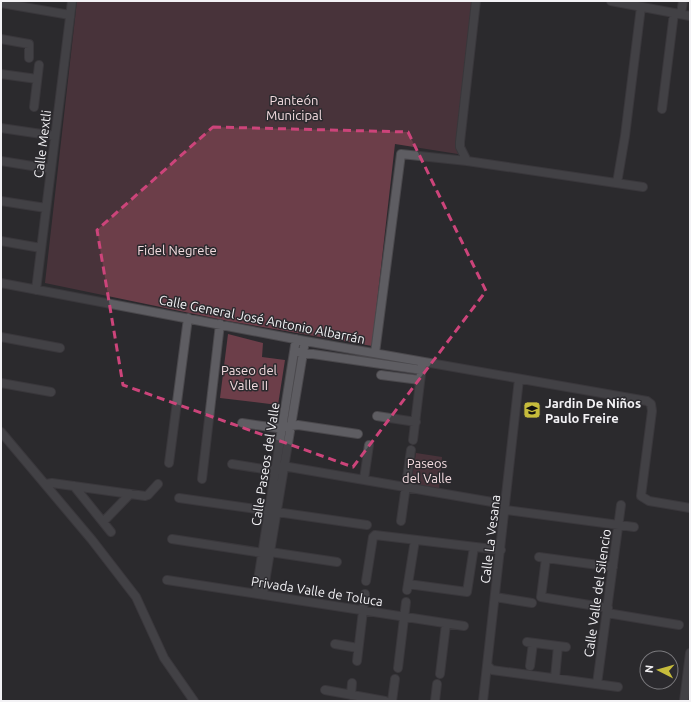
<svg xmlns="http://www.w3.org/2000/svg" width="691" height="702" font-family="Ubuntu,sans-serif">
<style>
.green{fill:#6c3e49}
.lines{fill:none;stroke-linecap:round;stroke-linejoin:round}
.street-casing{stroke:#4a484c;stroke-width:10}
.street{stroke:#5e5d62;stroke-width:8}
.marked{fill:none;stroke:#cc447a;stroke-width:3;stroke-dasharray:8 5;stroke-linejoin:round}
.labels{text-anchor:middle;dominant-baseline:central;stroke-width:3;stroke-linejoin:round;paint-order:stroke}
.park-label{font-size:13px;fill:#f4dce0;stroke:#2b2a2e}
.street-label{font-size:13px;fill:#f3f2f5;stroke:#2b2a2e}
.poi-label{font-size:13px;font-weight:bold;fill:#f3f2f5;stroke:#2b2a2e;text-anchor:start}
</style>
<rect width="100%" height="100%" fill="#2b2a2e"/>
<path class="green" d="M77,1H474L458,154L395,144L372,346L228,321L45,283Z
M228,334L263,343L262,357L285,360L278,405L220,398Z
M416,453L442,457L439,489L411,484Z"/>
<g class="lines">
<g class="street-casing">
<path id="street" d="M611,1L690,16
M1,3L70,15
M681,14L683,1
M1,39L29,44V58
M1,74L37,79
M34,107L39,65
M662,109L674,13
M1,128L55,136
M1,161L51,169
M467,161L460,147V142L476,1
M617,183L625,136L641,7
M1,201L46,208
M1,241L41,248
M1,283L305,341L647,401L651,404L652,411L641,496L649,501L690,508
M36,290L72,1
M1,337L60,348
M299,352L422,370
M375,353L401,154L467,161L643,187
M381,375L420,380
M1,383L51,392
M377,416L416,422
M242,423L277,428L298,425L358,434
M1,432L92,540L136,597L164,658L194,701
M413,440L422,366
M169,463L188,318
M232,464L276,471
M283,466L492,502
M202,479L220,324
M364,479L369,445
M46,484L52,483L145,496L148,495L158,484
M74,486L111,532
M179,498L367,525
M506,510L634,527
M401,521L411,450
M103,522L130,494
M172,539L263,553
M270,552L337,562
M539,557L613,567
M546,558L541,597L608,608
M167,580L464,626
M366,581L373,537L375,535L501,550
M408,584L467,592L474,547
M407,590L415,540
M256,593L296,339
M263,594L305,341
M495,597L532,603
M607,613L679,625
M527,642L566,647
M335,644L358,648
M357,661L365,594
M488,666L492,670L618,687
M530,666L533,643
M398,668L406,602
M440,674L446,624
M555,678L558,646
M597,684L621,505
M325,690L385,701
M351,695L352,683
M392,701L395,679
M435,701L437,684
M483,701L519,379
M684,701L690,653"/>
</g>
<use href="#street" class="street"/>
</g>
<path d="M0 0H691V702H0ZM213,127L408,132L486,291L353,467L123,385L97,230Z" fill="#2b2a2e" fill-opacity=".55" fill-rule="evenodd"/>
<path class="marked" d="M213,127L408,132L486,291L353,467L123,385L97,230Z"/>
<defs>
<g id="school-square" transform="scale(0.9)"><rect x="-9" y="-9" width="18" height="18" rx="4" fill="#c6bc3c" stroke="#2b2a2e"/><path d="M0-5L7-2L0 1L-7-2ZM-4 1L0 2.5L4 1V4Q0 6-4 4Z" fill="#111"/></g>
</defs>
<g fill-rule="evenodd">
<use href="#school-square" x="532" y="410"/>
</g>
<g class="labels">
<g class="park-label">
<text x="294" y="100">Panteón<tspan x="294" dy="15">Municipal</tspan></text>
<text x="177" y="250">Fidel Negrete</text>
<text x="249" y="370">Paseo del<tspan x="249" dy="15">Valle II</tspan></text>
<text x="427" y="463">Paseos<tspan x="427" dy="15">del Valle</tspan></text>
</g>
<g class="street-label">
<text transform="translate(42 144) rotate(-83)">Calle Mextli</text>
<text transform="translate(262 319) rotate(11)">Calle General José Antonio Albarrán</text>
<text transform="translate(265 464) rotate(-81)">Calle Paseos del Valle</text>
<text transform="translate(490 539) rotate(-83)">Calle La Vesana</text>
<text transform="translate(317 591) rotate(9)">Privada Valle de Toluca</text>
<text transform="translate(597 593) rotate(-82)">Calle Valle del Silencio</text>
</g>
<g class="poi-label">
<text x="545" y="403">Jardin De Niños<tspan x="545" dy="15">Paulo Freire</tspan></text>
</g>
</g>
<rect width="691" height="702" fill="none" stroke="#f3f2f5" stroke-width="4"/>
<g transform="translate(659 670) rotate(276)"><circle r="19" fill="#2b2a2e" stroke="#7b7a7e"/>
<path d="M0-3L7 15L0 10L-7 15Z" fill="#c6bc3c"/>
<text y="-6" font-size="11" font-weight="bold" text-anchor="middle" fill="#f3f2f5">N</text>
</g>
</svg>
